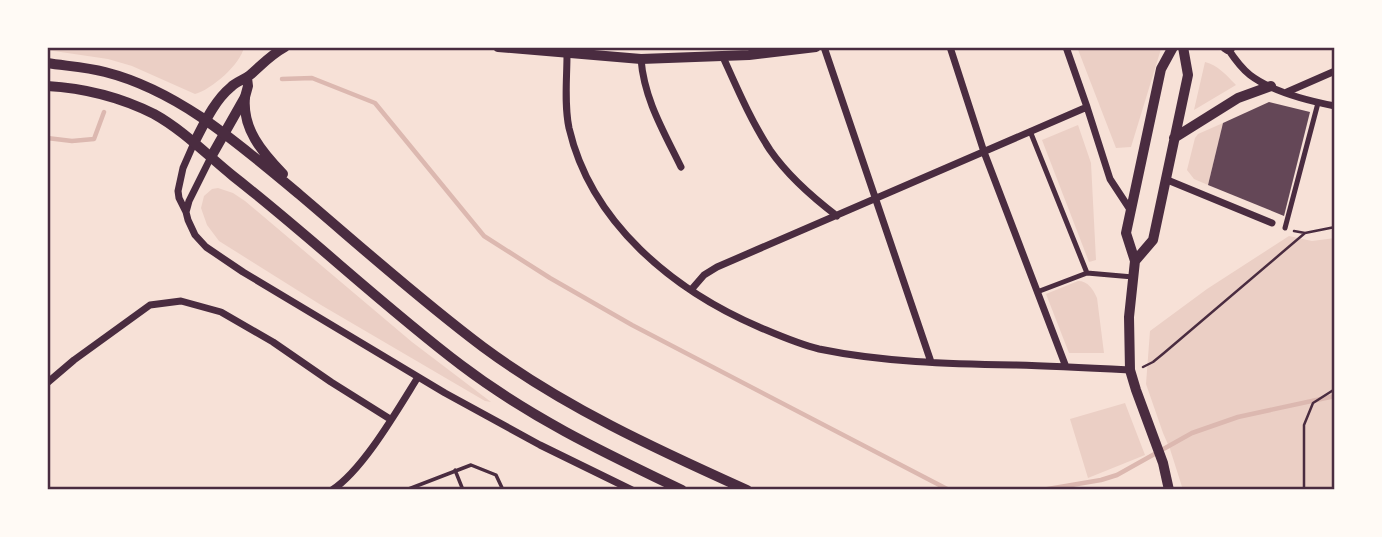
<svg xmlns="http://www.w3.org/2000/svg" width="1382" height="537" font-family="'Open Sans',sans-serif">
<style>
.green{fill:#ebcfc5}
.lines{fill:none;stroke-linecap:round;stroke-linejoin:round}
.stream{stroke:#dcb8b0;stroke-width:4.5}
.building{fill:#644757}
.path{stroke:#4a2c40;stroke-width:2.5}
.service{stroke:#4a2c40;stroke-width:3.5}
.pedestrian{stroke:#4a2c40;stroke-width:5}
.minor{stroke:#4a2c40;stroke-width:7}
.secondary{stroke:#4a2c40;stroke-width:10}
.primary{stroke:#4a2c40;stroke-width:10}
.neatline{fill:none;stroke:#4a2c40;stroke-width:2.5}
</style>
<rect width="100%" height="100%" fill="#f7e1d7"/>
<path class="green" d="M47,47H244C241,64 211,90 195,94L132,66L108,59L47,50Z
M1077,47H1145L1161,49L1131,147L1116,148Z
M1205,62C1218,65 1226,75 1236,85L1194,110Z
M1223,123L1208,185L1194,179L1187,170L1195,138L1198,134Z
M1078,125L1091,163L1096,260L1089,262L1042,140Z
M218,188L233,193L245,201L412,342L491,402L485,401L321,305L219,241L207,225L201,208L204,196L212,189Z
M1289,236L1312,241L1335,238V490H1183L1170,449L1163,433L1146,384L1150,331L1207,289Z
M1078,281C1088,281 1093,289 1097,298L1104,353H1069L1046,294Z
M1125,403L1145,455L1088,478L1070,419Z"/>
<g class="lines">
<path class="stream" d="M282,79L312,78L375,103L484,236L550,278L632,325L949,490
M47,138L72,141L94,139L104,112
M1042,490L1101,480L1117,475L1192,433L1238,417L1335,396"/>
</g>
<path class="building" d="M1269,102L1310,112L1284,216L1208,185L1223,123Z"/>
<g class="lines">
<path class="path" d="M1294,231L1305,233L1335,227
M1143,367L1153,362L1164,353L1305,233
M1304,490V425L1313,403L1335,389"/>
<path class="service" d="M455,470L463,490
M406,490L471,465L496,475L503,490"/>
<path class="pedestrian" d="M1030,131L1087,273L1133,277
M1285,228L1318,103
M1037,292L1087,273"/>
<path class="minor" d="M824,47L931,362
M950,47L984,152L1066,367
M1066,47L1087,107L1110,179L1131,211
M1228,49C1234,58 1241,68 1250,75C1271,91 1309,101 1335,106
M567,54C567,78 564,104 569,128C591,223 673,290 759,327C778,335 798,344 819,349C882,362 949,364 1014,365C1052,366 1091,368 1130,370
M723,57C737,88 751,121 770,150C788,176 812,197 837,216
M641,59C644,99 664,132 681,167
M1287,92L1335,71
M194,143L183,168L178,191L179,198L186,212L188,220L195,235L206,247L243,272L445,393L540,445L632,490
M1165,179L1272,223
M186,212L189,201L211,157
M691,290L704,275L717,267L1087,107
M47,383L74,360L150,305L181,301L221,312L273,342L331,382L390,419
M332,490C363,470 398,409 418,377"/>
<path class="secondary" d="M498,47L641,59L749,55L816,47
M1225,47L1228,49L1231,47
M194,143C204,124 214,101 231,87C237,81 244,80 250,75C263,64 269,56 285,47
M211,157L245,97L248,86L247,78"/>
<path class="primary" d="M47,63C66,66 86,67 105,72C180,91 241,146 300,195C360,246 419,299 483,347C564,407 656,449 747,490
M47,86C84,88 120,97 154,114C183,130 207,155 233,176C311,237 382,305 461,365C531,418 603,452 682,490
M245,97C242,129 262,152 283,174
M1174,138L1238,98L1271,86
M1135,261L1153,240L1188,75L1183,47
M1169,490L1163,463L1136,390L1130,370L1129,317L1135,261L1126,233L1161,69L1173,47"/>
</g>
<rect width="1382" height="537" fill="none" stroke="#fffaf5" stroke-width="98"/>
<rect x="49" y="49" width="1284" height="439" class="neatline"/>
</svg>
